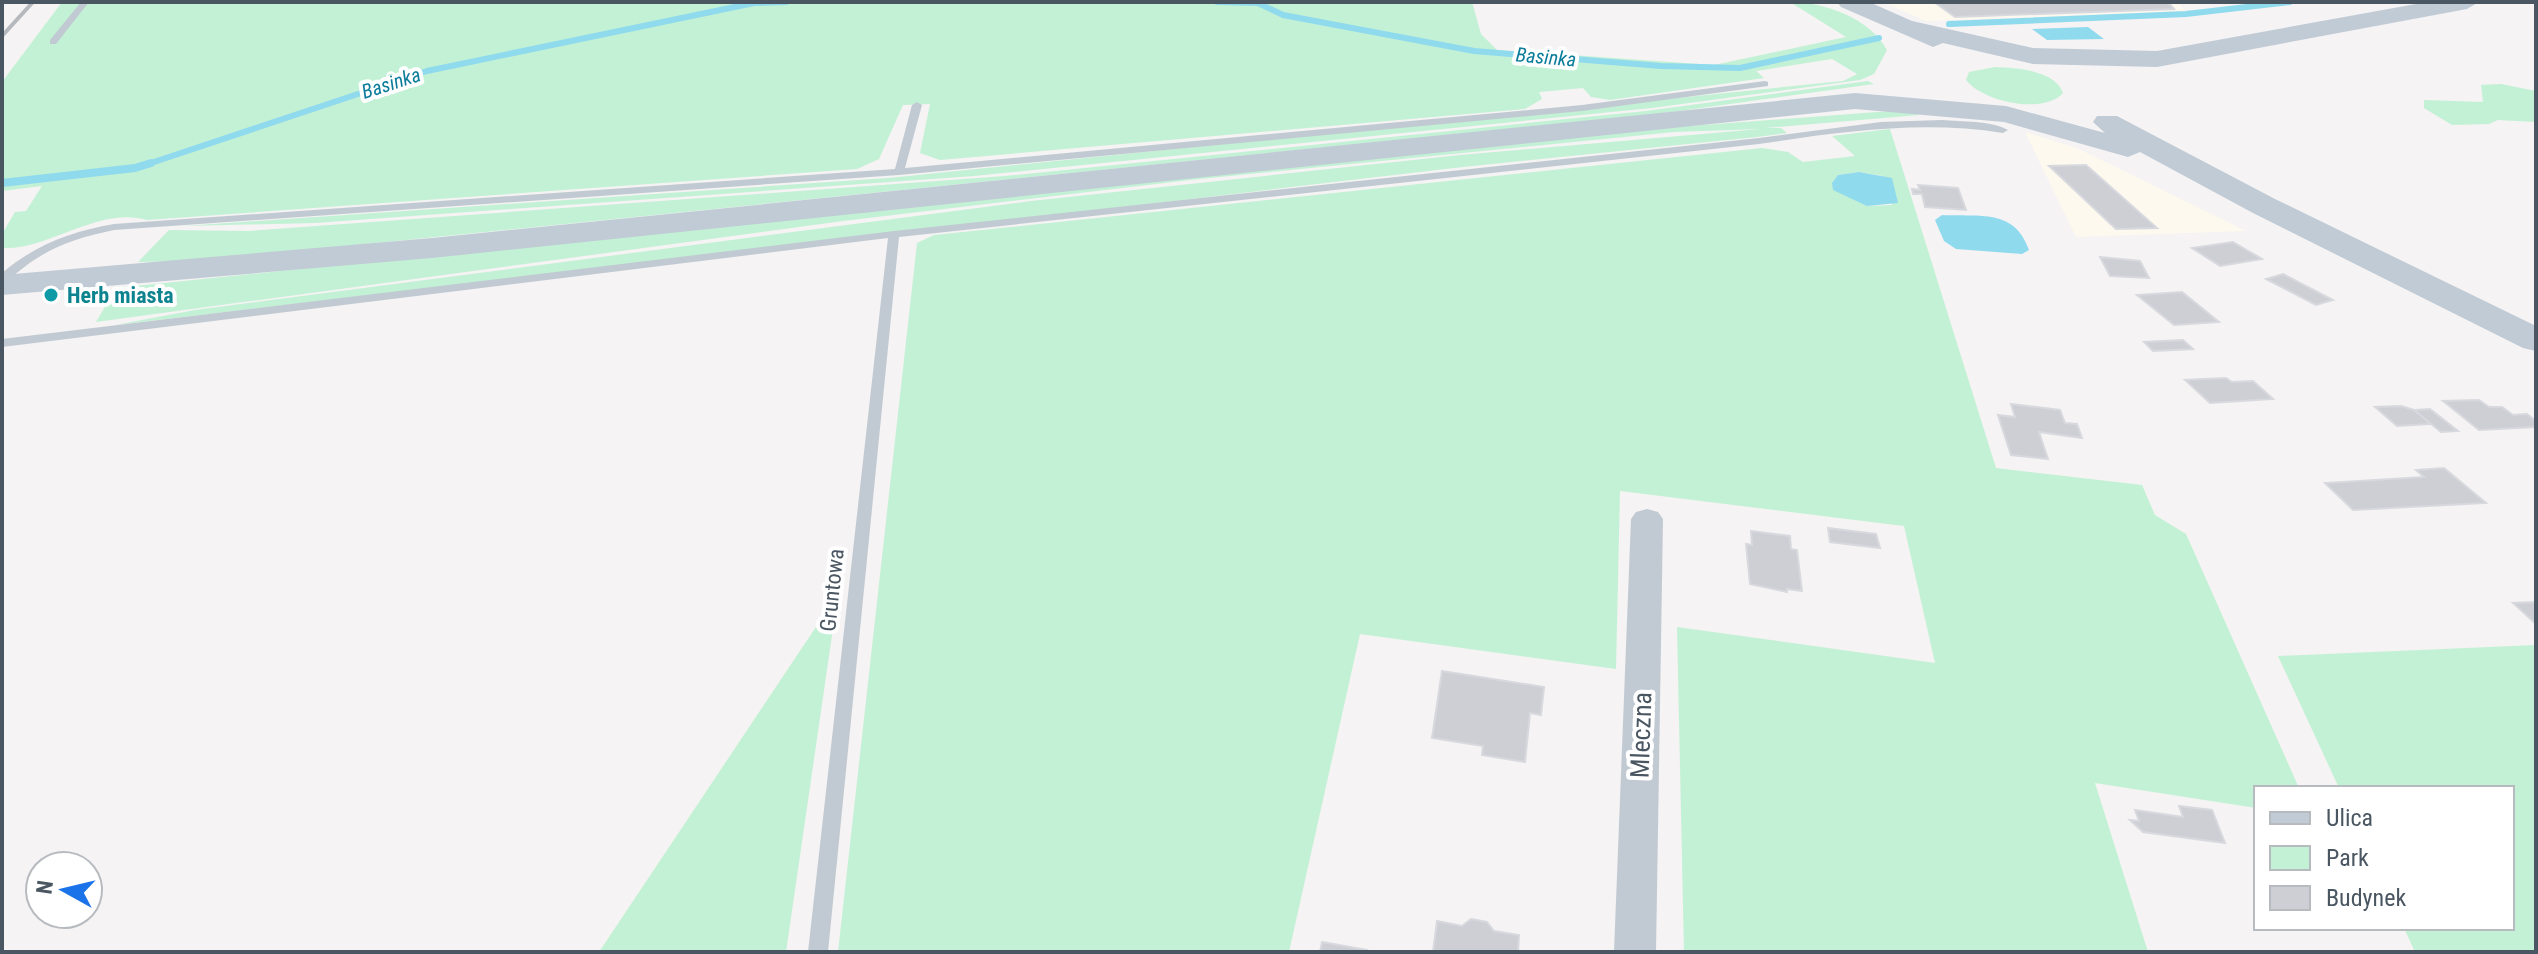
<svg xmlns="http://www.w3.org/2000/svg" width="2538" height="954" font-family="'Roboto Condensed',sans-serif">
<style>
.commercial{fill:#fdf9ef}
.green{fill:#c3f1d5;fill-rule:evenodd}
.water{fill:#90daee}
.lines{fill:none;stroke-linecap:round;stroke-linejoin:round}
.stream-far1{stroke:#90daee;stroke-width:6}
.stream{stroke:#90daee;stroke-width:8}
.building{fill:#cdcfd5;stroke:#d7d9de;stroke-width:2}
.service{fill:#c1cad2;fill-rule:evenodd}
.minor{fill:#c1cad2;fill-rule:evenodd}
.secondary{fill:#c1cbd6;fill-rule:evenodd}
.rail{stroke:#b5b8bd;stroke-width:4}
.culture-dot{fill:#0f9aa8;stroke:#fff;stroke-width:3}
.labels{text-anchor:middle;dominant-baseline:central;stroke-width:8;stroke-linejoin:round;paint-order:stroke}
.far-water-label{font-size:20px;font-style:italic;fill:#0c7c9b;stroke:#fff}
.culture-label{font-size:22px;font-weight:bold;fill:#0d838f;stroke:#fff;text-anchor:start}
.street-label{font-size:22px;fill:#4a5661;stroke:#fff}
.near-street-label{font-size:26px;fill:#4a5661;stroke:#fff}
</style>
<rect width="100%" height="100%" fill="#f5f3f3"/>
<path class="commercial" d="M1882,2H2178L2185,11L1926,21Z
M2025,132L2077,148L2246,231L2076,237Z"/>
<path class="green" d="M62,2H1472L1481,34L1497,50L1714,65L1846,37L1790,2C1824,2 1870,18 1887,50L1874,74L1860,80L1652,108L974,176L315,223L184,226L888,178L1843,81L1857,74L1832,59L1756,71L1764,78L1610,100L1591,97L1583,88L1539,92L1542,99L1525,109L940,160L920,153L930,104L903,105L879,159L857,169L147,220C99,206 48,250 4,248L2,234L15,212L26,211L42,186L2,191V82Z
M1995,67C2016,68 2055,70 2063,93C2044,115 1983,102 1966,80L1969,72Z
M1868,81L1874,84L1665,113L198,261L138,262L169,230L248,231L1005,176L1646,111Z
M2501,84L2536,91V122L2498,120L2489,124L2452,125L2424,108V100L2483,102L2481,85Z
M1917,109L1919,115L1765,128H1781L1787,133L1757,137L1463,167L115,325L195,310L1031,201L1460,155L1760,129L1674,132L1190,180L843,221L96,322L116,288L1676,127Z
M1890,129L1996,468L2142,485L2155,515L2186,534L2299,788H2256V808L2095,783L2148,952H1684L1677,627L1935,663L1904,526L1620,491L1616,669L1360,634L1289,952H838L917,243L934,235L1762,148L1788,152L1803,162L1855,156L1832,136ZM1859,172L1883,176L1892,205L1867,206L1838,175Z
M838,594L786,952H599Z
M2536,645V952H2415L2404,928H2512V788H2339L2278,656Z"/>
<path class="water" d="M2088,27L2104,39L2047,40L2032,29Z
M1859,172L1892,178L1898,203L1867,206L1833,190L1832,183L1838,175Z
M1942,215C1980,217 2014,208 2029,250L2022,254L1956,249L1944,241L1935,220Z"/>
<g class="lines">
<path class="stream-far1" d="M1217,2L1258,3L1283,15L1474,51L1661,66L1740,68L1879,38
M1949,24L2186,14L2290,2
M145,165L427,71L754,3L786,2"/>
<path class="stream" d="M2,183L135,168L151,163"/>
</g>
<path class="building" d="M1934,2H2168L2174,9L1955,17Z
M2086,165L2157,228L2116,229L2049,166Z
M1918,185L1958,188L1966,210L1925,207L1922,194H1913L1912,189L1920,190Z
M2233,242L2262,259L2220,266L2192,248Z
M2100,257L2140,261L2149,278L2110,276Z
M2283,274L2333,300L2316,305L2266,279Z
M2182,292L2219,322L2174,325L2137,295Z
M2183,340L2193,349L2153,351L2144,342Z
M2226,378L2232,382L2253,381L2273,399L2210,403L2185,380Z
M2479,400L2489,407H2502L2513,415L2527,414L2536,421V427L2479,430L2443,401Z
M2011,404L2060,410L2065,423L2077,424L2082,438L2039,432L2048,459L2011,455L1998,415L2015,417Z
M2401,406L2414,410L2431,424L2397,426L2375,407Z
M2430,409L2458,431L2441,432L2414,410Z
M2444,468L2486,503L2353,510L2325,483L2424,477L2416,470Z
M1828,528L1876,534L1880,548L1830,542Z
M1751,531L1790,536L1791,549L1797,550L1802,591L1787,589V592L1750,584L1746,544L1752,545Z
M2536,602V624L2513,603Z
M1442,671L1544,687L1541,715L1530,713L1525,762L1482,755L1483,746L1432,738Z
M2179,806L2212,810L2225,843L2143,832L2130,820L2139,821L2135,810L2183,817Z
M1471,919L1487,922L1494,931L1519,935L1518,952H1433L1437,921L1462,926Z
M1322,942L1367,950L1366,952H1320Z"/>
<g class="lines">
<path class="service" d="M81,2H89L56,44H50V40Z
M1765,81L1768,82V86L1582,111L899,175L114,230C85,236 58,244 34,260C23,267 14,277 2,282V273C35,245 72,231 114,224L895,169L912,105L917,102L922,105L905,168L1582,105Z
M1942,120C1962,122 1990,120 2008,130L2003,133C1920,120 1841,132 1759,144L899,237L828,952H808L888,238L2,347V339L894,231L1759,138L1881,122Z"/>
<path class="minor" d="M1647,509L1658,512L1663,519L1656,952H1614L1631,519L1636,512Z"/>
<path class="secondary" d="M1837,2H1869L1912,21L2033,48L2157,51L2427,2H2479L2467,9L2157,67L2033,64L1943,43L1933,47L1841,7Z
M1855,93L2006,106L2105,133L2093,122L2097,116H2117L2275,199L2536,326V351L2523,348L2253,213L2140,152L2128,157L2004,122L1855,109L432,258L2,295V275L432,238Z"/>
<path class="rail" d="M2,36L33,2"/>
</g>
<circle class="culture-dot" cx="51" cy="295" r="8"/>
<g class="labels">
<g class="far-water-label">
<text transform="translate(1546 57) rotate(5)">Basinka</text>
<text transform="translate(391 83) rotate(-18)">Basinka</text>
</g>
<g class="culture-label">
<text x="67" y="295">Herb miasta</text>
</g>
<g class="street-label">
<text transform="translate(832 590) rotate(-84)">Gruntowa</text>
</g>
<g class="near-street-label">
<text transform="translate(1641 735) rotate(-88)">Mleczna</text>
</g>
</g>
<rect width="2538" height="954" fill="none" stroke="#4a5661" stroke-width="8"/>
<rect x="2254" y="786" width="260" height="144" fill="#ffffff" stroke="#b7bbc0" stroke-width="2"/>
<rect x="2270" y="812" width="40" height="12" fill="#c1cbd6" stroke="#b7bbc0" stroke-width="2"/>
<text x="2326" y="826" font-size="24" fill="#4a5661">Ulica</text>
<rect x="2270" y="846" width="40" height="24" fill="#c3f1d5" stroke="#b7bbc0" stroke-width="2"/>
<text x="2326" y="866" font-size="24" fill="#4a5661">Park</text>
<rect x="2270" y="886" width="40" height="24" fill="#cdcfd5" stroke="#b7bbc0" stroke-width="2"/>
<text x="2326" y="906" font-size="24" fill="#4a5661">Budynek</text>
<g transform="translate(64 890) rotate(278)"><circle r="38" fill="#ffffff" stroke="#b7bbc0" stroke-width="2"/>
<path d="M0-6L14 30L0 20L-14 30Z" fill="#1a73e8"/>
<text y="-12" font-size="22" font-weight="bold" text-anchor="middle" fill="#4a5661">N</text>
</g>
</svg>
